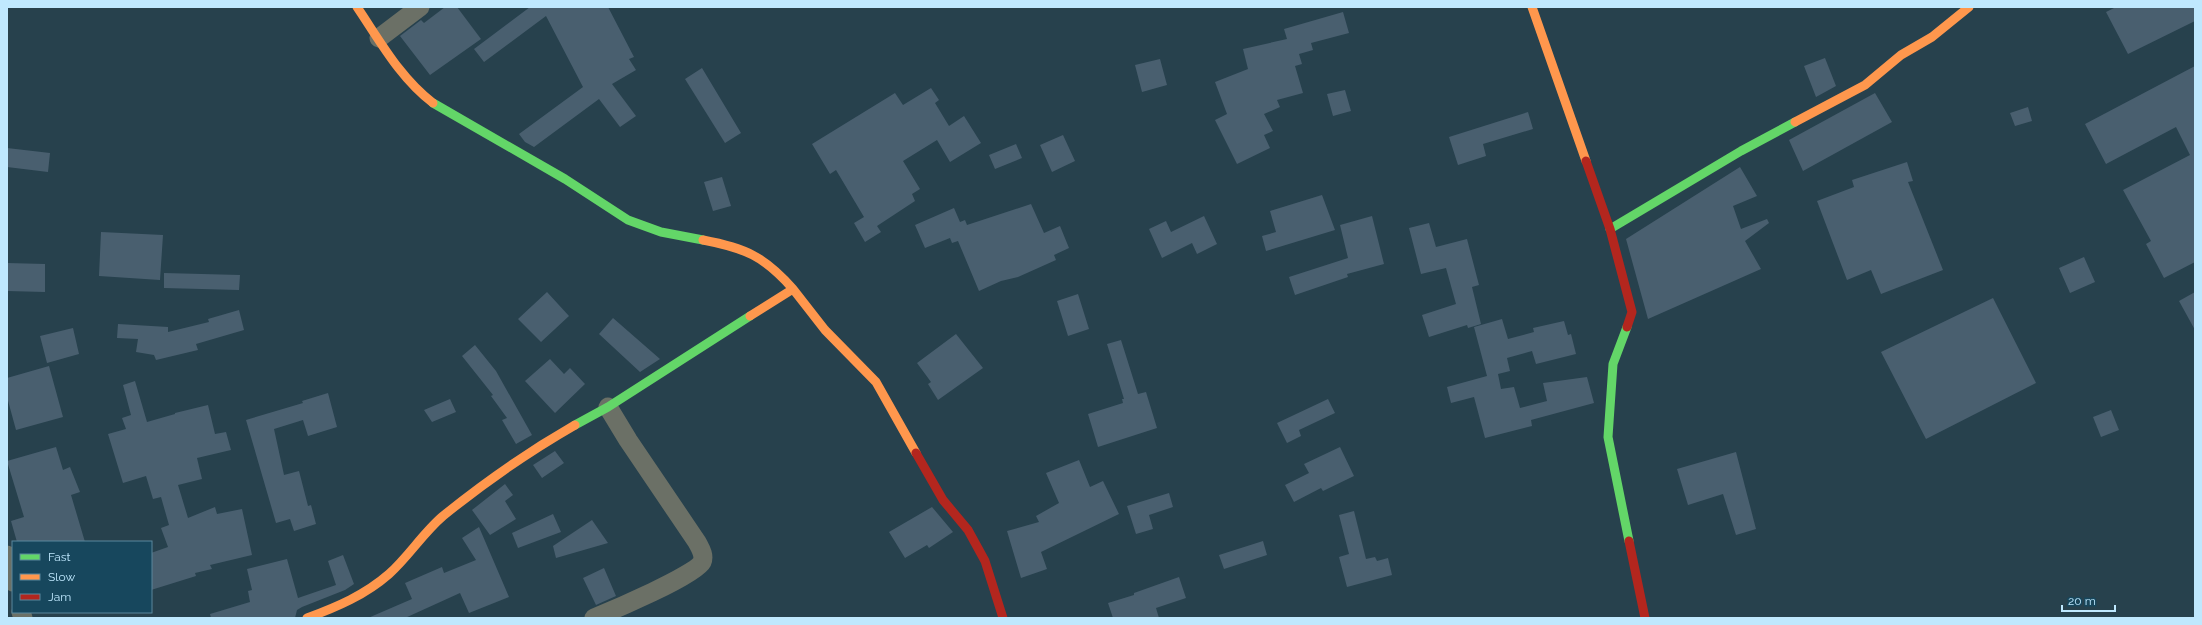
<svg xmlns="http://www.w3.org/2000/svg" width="2202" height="625" font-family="Raleway,sans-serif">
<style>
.building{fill:#495f6f}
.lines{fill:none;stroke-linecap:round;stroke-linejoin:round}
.street{stroke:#6b7066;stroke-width:19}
.fast{stroke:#63d668;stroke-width:9}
.slow{stroke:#ff974d;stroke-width:9}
.jam{stroke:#b3261e;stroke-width:9}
</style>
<rect width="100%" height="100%" fill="#27414d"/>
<path class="building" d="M445,7H457L481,39L430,75L400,36L421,20L424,23Z
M530,7H608L634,57L629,59L636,70L612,84L636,116L620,127L599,99L534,147L525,142L519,134L583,87L546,16L484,62L474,49Z
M2116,7H2195V21L2128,54L2106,12Z
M1343,12L1349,33L1311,43L1313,50L1299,54L1302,64L1295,66L1303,93L1277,100L1280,107L1264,114L1273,131L1264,135L1270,148L1237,164L1215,120L1227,114L1215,82L1248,69L1243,49L1287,39L1284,29Z
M1825,58L1836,86L1816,97L1804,66Z
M1160,59L1167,85L1142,92L1135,65Z
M2195,66V262L2164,278L2146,244L2151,241L2123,190L2190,155L2176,127L2106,164L2085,124Z
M702,68L741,133L725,143L685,79Z
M931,88L939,100L935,103L949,126L964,116L981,143L950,162L937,140L903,161L920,189L912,194L915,201L877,226L881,232L865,242L854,223L864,217L836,170L830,174L812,144L895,93L903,105Z
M1345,90L1351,111L1333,116L1327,94Z
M1875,93L1892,122L1803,171L1789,140Z
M2028,107L2032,121L2015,126L2010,113Z
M1528,112L1533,129L1483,144L1486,156L1458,165L1449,137Z
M1063,135L1075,161L1052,172L1040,145Z
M1016,144L1022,158L995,169L989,155Z
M7,148L50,153L48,172L7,167Z
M1907,162L1913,181L1908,182L1943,270L1881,294L1871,270L1847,280L1817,201L1854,187L1852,180Z
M1740,167L1757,196L1733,206L1741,229L1767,219L1769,223L1745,241L1761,269L1648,319L1626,239Z
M722,177L731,206L713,211L704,182Z
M1322,195L1335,230L1266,251L1262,236L1276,232L1270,211Z
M1031,204L1044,233L1060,226L1069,248L1054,255L1056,260L1018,277L1001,281L979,291L958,241L952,243L950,238L925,248L915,225L954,208L960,222L965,220L967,225Z
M1204,216L1217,244L1197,254L1192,243L1162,258L1149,229L1166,221L1171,232Z
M1372,216L1384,264L1347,274L1348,277L1295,295L1289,277L1348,258L1340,225Z
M1429,223L1436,247L1467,239L1479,285L1472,287L1481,324L1468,328L1467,325L1429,337L1422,315L1456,304L1446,268L1421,274L1409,228Z
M101,232L163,235L160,280L99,276Z
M2084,257L2095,282L2070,293L2059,268Z
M7,263L45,264V292L7,291Z
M164,273L240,275L239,290L164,288Z
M547,292L569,316L541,342L518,319Z
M2195,292V330L2179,301Z
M1078,294L1089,329L1068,336L1057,301Z
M1993,298L2036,383L1926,439L1881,352Z
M239,310L244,330L196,344L198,350L156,360L154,355L136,352L138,339L117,338L118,324L168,327V332L209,322L208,319Z
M613,318L660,359L640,372L599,334Z
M1502,319L1508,339L1534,332L1533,328L1564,321L1568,335L1571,334L1576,354L1536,364L1532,351L1507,358L1510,371L1498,374L1501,389L1514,387L1520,408L1547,401L1543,383L1587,377L1594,403L1531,420L1532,426L1485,438L1474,397L1451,403L1447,387L1487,376L1474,327Z
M73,328L79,354L47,363L40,336Z
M956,334L983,368L938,400L928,384L931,382L917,363Z
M1121,340L1138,394L1146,392L1157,428L1098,447L1088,414L1123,403L1122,399H1124L1107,344Z
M475,345L496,371L532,435L516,444L502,420L507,418L491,396L493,395L462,356Z
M550,359L564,374L570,368L585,384L555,413L525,381Z
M49,366L63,417L16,430L7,397V378Z
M135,381L147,422L175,414V413L208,405L215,434L226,432L231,450L197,458L202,479L178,485L188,518L215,507L217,514L242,509L252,555L210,565L212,569L195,573L196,576L151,590V553L168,547L161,528L169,525L161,497L153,499L146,476L123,483L108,434L126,429L122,418L131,415L123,385Z
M328,393L337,427L308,436L303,420L274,429L284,475L299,471L308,506L311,505L316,524L294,531L290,519L276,523L246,420L303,403L302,401Z
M450,399L456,412L432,422L424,410Z
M1328,399L1335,413L1299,430L1301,436L1287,443L1277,423Z
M2111,410L2119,430L2101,437L2093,417Z
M56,447L63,470L70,467L80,492L71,495L85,542H17L11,521L24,517L7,461Z
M1340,447L1354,476L1323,491L1321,488L1294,502L1285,485L1309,473L1304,464Z
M555,451L564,463L542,478L533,465Z
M1736,452L1756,529L1736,535L1723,494L1688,505L1677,469Z
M1079,460L1090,487L1103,481L1119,514L1041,552L1047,569L1021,578L1007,531L1039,522L1036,516L1059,503L1046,473Z
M505,484L513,495L505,501L516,519L490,535L472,510Z
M1169,493L1173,507L1149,515L1153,529L1136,534L1127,506Z
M932,507L953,532L929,548L927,545L905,558L889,532Z
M1354,511L1366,559L1375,557L1377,561L1388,558L1392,575L1347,587L1339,557L1349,554L1339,515Z
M553,514L561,532L518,548L512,533Z
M592,520L608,543L556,558L553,546Z
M479,527L509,597L469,613L460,593L405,618H368L412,599L405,583L442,567L444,573L476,560L462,538Z
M1263,541L1267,555L1224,569L1219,555Z
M343,555L354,584L345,590L302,607L297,610L295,618H211L210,614L250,602L248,591L252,590L247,569L287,559L298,598L336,585L328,561Z
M604,568L616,596L596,605L583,578Z
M1179,577L1186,598L1156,608L1159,618H1113L1108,603L1134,595V593Z"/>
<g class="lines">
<path class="street" d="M379,38L420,7
M7,555L13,582
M21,612L23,618
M594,618C611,611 696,575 702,562C705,555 700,548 697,542L628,440L608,407"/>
<path class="fast" d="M433,103L565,179L628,220L661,232L703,240
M1610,229L1741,151L1795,122
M1627,327L1613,364L1608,437L1629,541
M575,425L608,407L750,316"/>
<path class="slow" d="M357,7C380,41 400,78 433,103
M1532,7L1586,161
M1795,122L1865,85L1901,55L1932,37L1969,7
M703,240C745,248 764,256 793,289L750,316
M793,289L825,330L876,382L916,453
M307,618C337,607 365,595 389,574C409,556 423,533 443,516C485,482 528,452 575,425"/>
<path class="jam" d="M1586,161L1610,229L1632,312L1627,327
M916,453L943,500L968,530L985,561L1003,618
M1629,541L1645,618"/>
</g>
<rect width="2202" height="625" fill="none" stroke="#bfe8fe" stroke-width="16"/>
<rect x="12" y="541" width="140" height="72" fill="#17475d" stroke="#5a879d"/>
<rect x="20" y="554" width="20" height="6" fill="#63d668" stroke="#5a879d"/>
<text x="48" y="561" font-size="12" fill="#bfe8fe">Fast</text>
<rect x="20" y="574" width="20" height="6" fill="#ff974d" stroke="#5a879d"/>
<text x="48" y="581" font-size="12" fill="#bfe8fe">Slow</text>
<rect x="20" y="594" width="20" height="6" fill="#b3261e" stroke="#5a879d"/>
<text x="48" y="601" font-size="12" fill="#bfe8fe">Jam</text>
<path d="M2062 605v6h53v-6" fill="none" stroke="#bfe8fe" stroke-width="2"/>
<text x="2068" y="605" font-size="12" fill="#bfe8fe" stroke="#17475d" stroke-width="3" paint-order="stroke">20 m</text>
</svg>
